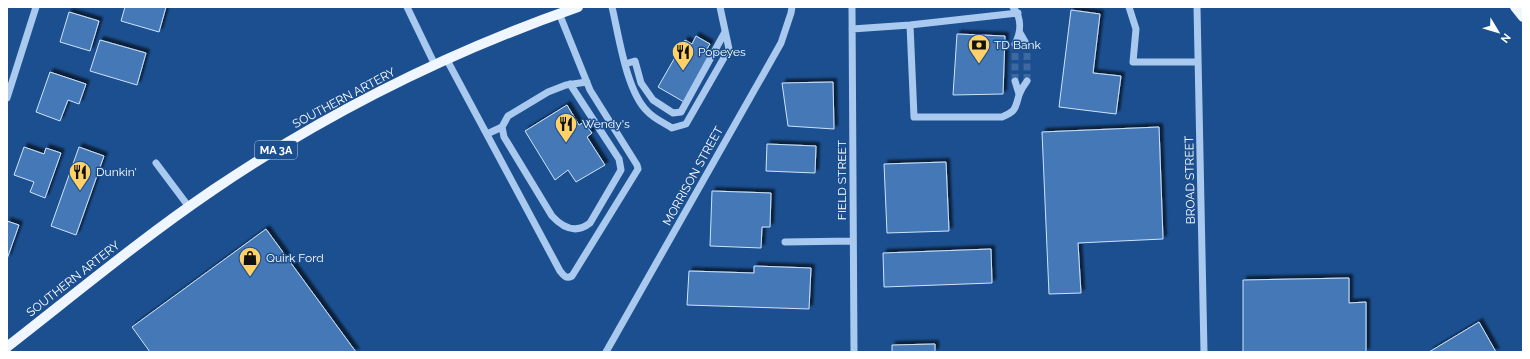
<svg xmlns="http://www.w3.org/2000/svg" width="1530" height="359" font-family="Raleway,sans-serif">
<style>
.building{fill:#4478b7;stroke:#cfe3fa;filter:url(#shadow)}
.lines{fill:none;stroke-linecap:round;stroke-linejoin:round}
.minor-tunnel{stroke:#3d69a0;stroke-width:7;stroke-dasharray:7 3.5;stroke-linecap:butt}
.minor{stroke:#a9c9ee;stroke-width:7}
.major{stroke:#f0f6ff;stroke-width:10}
.labels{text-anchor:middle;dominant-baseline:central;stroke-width:3;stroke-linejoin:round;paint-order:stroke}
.shield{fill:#1b4f8f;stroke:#bbcadd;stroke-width:1}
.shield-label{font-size:11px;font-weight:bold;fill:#fff}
.poi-label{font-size:12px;fill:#fff;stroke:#1b4f8f;text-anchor:start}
.street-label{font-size:12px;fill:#fff;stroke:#1b4f8f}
</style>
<defs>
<filter id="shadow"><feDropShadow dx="3.5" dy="-3.5" stdDeviation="1" flood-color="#0009"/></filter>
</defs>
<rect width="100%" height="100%" fill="#1b4f8f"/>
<path class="building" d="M125,7H166L159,32L121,21Z
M1071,10L1100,14L1093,73L1121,76L1116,114L1059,107Z
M69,12L99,21L90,51L60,42Z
M957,34L1005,36L1003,94L953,95Z
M696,36L710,44L704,54L709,57L684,102L658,87L685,40L692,44Z
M100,40L146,53L137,85L90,71Z
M50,72L86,84L79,104L68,100L60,121L36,112Z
M833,82L834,129L788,126L782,83Z
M567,105L579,125L584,122L592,133L587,137L605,165L576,182L568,170L555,180L525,131Z
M1159,127L1163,239L1078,243L1081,293L1049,294L1042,132Z
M767,144L816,146L815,173L766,171Z
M24,147L44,154L46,148L61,153L45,198L30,192L34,182L14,175Z
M79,147L104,156L76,235L51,226Z
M946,162L949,231L887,233L884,164Z
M712,191L771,193L770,227H762L761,248L710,246Z
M7,221L19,225L7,259Z
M266,229L356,352H150L132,327Z
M991,249L992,283L884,287L883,253Z
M754,266L811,268L809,309L687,305L689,271L754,273Z
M1349,278V303L1366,302V352H1243V280Z
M1479,322L1496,352H1429Z
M935,344V352H892V345Z"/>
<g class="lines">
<path class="minor-tunnel" d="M1015,81V44
M1027,81V45"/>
<path class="minor" d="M407,7L435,65
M612,7C619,36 626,90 647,111C653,118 664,123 672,128L686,124L729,49L720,7
M852,7L854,352
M1013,7C1022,18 1021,32 1015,44
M1129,7L1136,29L1133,62H1198
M1197,7L1204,352
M910,25L914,117H1002C1016,111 1015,109 1019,95C1021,90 1024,85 1027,81
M852,29L910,25L1018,13
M1020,33L1027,45
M447,60L560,271C564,276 566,279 572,276L638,169L637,165L590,90L559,13
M625,64L635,61L641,83L653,100L673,113L681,112L725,32
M1015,81L1019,94
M570,84L619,159L621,170L590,223C576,234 563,228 552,216L504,137L502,127L508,116L548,92L566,85L587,82
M7,98L36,7
M487,134L502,127
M156,163L189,207
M785,242L853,241
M606,352L781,43L791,13L792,7"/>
<path class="major" d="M1515,7L1523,17
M7,347C75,294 141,239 213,190C325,114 449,52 578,7"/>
</g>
<defs>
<g id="bank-pin" transform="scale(1.15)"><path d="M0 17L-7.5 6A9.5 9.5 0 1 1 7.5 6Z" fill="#ffd166" stroke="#1b4f8f"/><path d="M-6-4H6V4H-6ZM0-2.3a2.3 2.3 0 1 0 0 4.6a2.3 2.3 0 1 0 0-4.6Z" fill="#111"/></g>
<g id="restaurant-pin" transform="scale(1.15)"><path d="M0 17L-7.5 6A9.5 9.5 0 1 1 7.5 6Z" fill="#ffd166" stroke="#1b4f8f"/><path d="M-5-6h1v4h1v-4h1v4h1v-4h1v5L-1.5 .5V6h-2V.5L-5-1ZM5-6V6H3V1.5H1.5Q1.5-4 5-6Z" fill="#111"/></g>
<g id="shop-pin" transform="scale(1.15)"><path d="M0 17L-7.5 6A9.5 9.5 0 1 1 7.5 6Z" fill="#ffd166" stroke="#1b4f8f"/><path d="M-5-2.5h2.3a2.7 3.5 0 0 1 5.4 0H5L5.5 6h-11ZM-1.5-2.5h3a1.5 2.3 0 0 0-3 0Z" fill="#111"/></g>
</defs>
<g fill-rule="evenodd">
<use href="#bank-pin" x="979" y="45"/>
<use href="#restaurant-pin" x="683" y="52"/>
<use href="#restaurant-pin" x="566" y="124"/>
<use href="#restaurant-pin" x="80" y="172"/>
<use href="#shop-pin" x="250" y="258"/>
</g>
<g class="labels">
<rect class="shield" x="255" y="141" width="42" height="18" rx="3"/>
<g class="shield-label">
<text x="276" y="150">MA 3A</text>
</g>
<g class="poi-label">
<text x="994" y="45">TD Bank</text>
<text x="698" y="52">Popeyes</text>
<text x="582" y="124">Wendy's</text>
<text x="96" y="172">Dunkin'</text>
<text x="266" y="258">Quirk Ford</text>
</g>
<g class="street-label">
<text transform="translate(344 98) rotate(-28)">SOUTHERN ARTERY</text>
<text transform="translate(693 176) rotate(-61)">MORRISON STREET</text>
<text transform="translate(842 180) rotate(-90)">FIELD STREET</text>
<text transform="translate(1190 180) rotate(-91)">BROAD STREET</text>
<text transform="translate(73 279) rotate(-38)">SOUTHERN ARTERY</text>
</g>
</g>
<rect width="1530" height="359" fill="none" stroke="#ffffff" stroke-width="16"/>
<g transform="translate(1498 32) rotate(128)" stroke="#1b4f8f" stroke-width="3" paint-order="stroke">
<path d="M0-3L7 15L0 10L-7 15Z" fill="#ffffff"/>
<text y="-6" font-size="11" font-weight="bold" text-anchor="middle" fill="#ffffff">N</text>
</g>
</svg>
